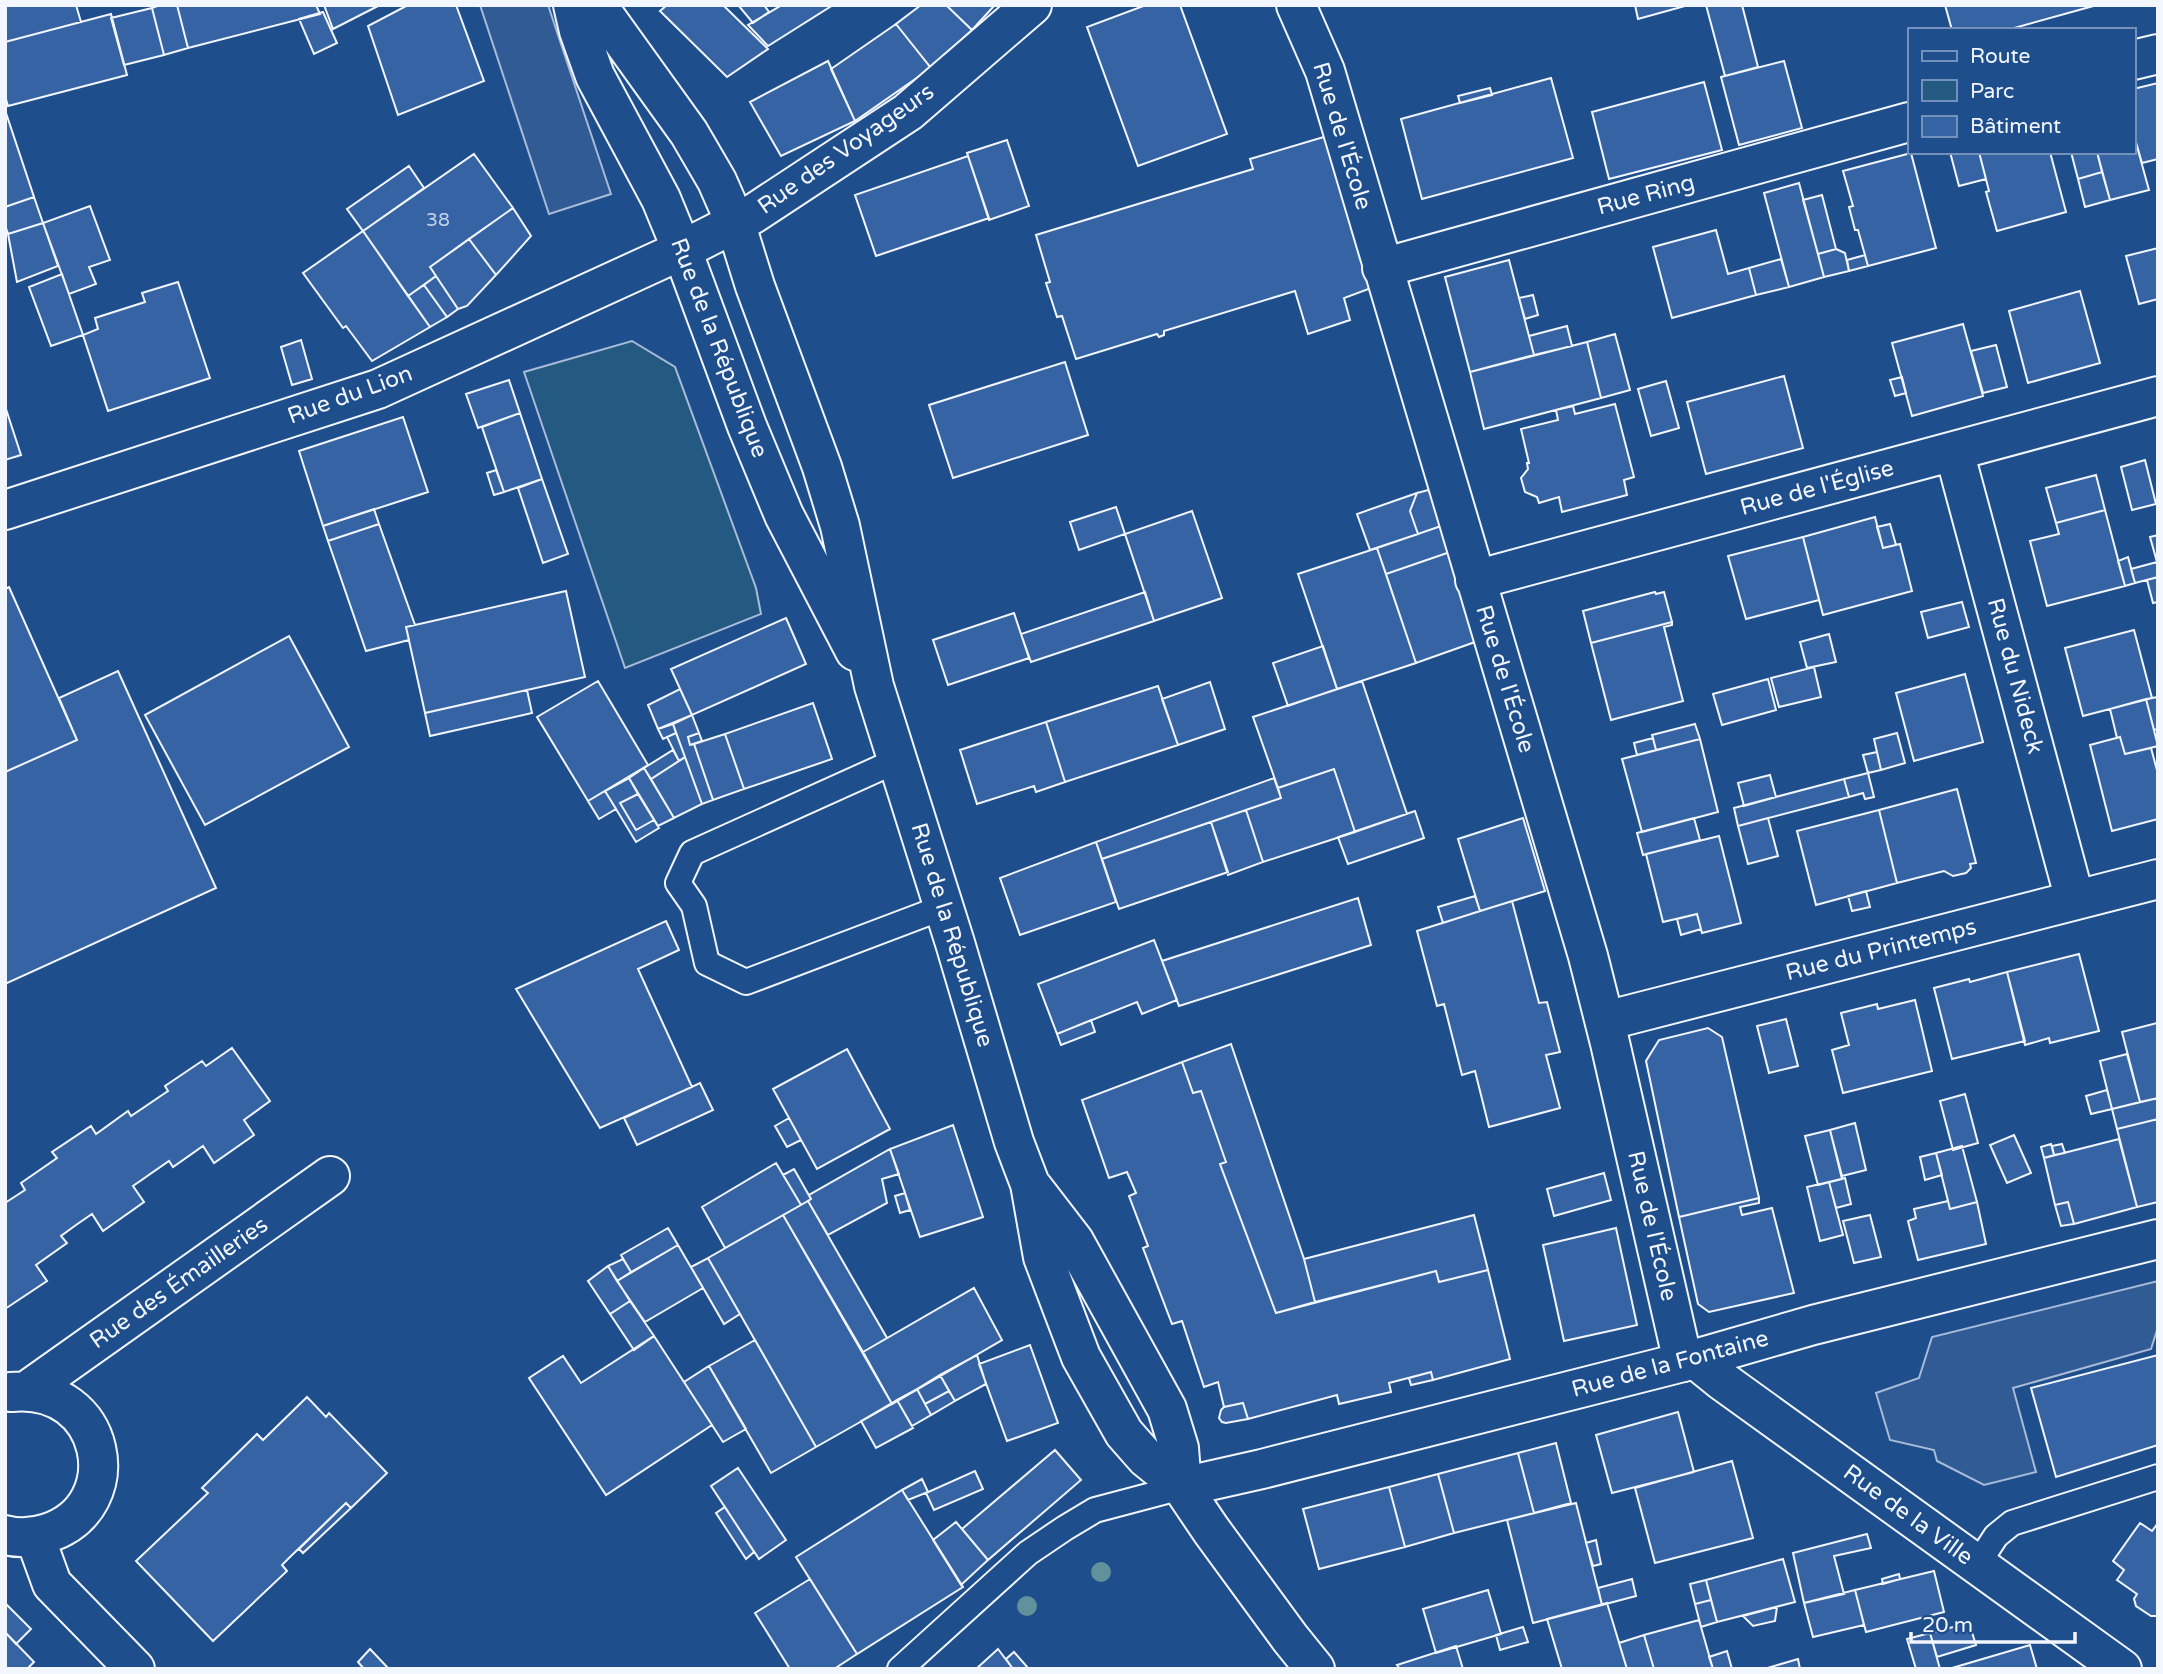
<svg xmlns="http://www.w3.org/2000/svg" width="2163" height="1674" font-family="'Varela Round',sans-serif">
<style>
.green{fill:#245a82;stroke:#a8bbd7;stroke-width:2}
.parking{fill:#305b95;stroke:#a8bbd7;stroke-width:2}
.building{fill:#3563a3;stroke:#f2f6ff;stroke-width:2}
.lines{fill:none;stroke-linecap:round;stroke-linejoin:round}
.lane-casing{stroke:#f2f6ff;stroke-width:28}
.street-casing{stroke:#f2f6ff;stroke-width:42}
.secondary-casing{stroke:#f2f6ff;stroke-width:42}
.lane{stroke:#1f4e8c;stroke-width:24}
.street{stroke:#1f4e8c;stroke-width:38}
.secondary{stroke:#1f4e8c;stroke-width:38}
.tree{fill:#61919a}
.labels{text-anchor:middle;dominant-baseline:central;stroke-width:5;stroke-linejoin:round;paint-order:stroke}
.number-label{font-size:19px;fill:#c3d1e8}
.street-label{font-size:23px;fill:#f2f6ff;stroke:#1f4e8c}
</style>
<rect width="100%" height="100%" fill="#1f4e8c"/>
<path class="green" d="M632,341L675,367L756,588L761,614L625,668L524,372Z"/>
<path class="parking" d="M480,5H548L611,194L549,214Z
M2158,1281V1327L2151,1349L2013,1388L2036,1472L1984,1485L1937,1461L1934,1450L1890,1440L1876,1393L1919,1378L1932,1337Z"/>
<path class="building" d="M5,5H76L81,22L5,42Z
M160,5H177L188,48L164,55L152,8Z
M177,5H316L320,14L188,48Z
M324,5H380L333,29Z
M408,5H456L484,81L398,115L368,26Z
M667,5H723L768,49L727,77L660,11Z
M738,5H764L769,12L753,23Z
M782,5H833L768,46L748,25Z
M921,5H946L972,30L931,68L896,24Z
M946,5H993L994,6L972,30Z
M1146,5H1180L1227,134L1138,166L1087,27Z
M1635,5H1684L1685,6L1638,19Z
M1706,5H1742L1758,67L1725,76Z
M1945,5H2097L2007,30H1952Z
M152,8L164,55L124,65L111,18Z
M323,12L337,43L314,54L299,19Z
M111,14L127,75L8,106L5,96V42Z
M896,24L931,68L855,121L831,69Z
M828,61L855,121L781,156L750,102Z
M1784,61L1802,128L1739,145L1721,77Z
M1551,78L1573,158L1422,199L1401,119Z
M1704,82L1722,150L1609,179L1592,112Z
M2158,83V159L2142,163L2133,132V89Z
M1490,88L1492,95L1460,103L1458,96Z
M5,110L34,197L5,207Z
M2133,132L2149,190L2110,200L2097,152H2133Z
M1327,136L1374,287L1344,298L1350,320L1308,334L1295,291L1164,331V335L1159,337L1157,334L1076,359L1062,316L1057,317L1046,283L1050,282L1036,235L1253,169L1250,159Z
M1007,140L1029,206L989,220L967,153Z
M1950,152H1979L1986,179L1959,186Z
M1979,152H2050L2066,212L1997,231L1986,192L1989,191Z
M2071,152H2097L2102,172L2078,179Z
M1911,153L1936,248L1868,266L1858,230H1855L1849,207L1853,206L1843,171Z
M474,154L513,208L430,267L436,276L408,296L363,231Z
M968,156L989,218L876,256L855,195Z
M409,166L424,188L363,231L347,209Z
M2102,172L2110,200L2085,207L2078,179Z
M1799,183L1824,277L1789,287L1764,193Z
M1822,195L1836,249L1818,254L1803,200Z
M34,197L43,223L8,234L5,225V207Z
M90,206L110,260L89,267L96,284L69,294L43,223Z
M513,208L531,236L496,275L469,239Z
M43,223L58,266L17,282L8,234Z
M1716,230L1728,274L1749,268L1756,295L1672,318L1653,247Z
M363,231L430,327L372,361L346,326L343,328L303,273Z
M469,239L496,275L467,306L458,309L430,267Z
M2158,248V299L2139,304L2126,256Z
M1836,249L1845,253L1849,271L1824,277L1818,254Z
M1865,255L1868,266L1849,271L1847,260Z
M1781,259L1789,287L1756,295L1749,268Z
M1509,260L1534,355L1470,372L1445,277Z
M62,274L83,335L51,346L29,287Z
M436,276L458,309L447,317L424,285Z
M178,282L210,378L108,411L83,335L98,329L95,318L145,302L142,293Z
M424,285L447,317L430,327L408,296Z
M2080,291L2100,363L2028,383L2009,311Z
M1533,295L1538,315L1525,319L1519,298Z
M1963,324L1983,396L1912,416L1892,343Z
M1567,326L1572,346L1534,355L1529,336Z
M1615,334L1630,390L1601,398L1587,342Z
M301,340L312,379L292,385L281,347Z
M1587,342L1601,398L1484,429L1470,372Z
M1996,345L2007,387L1983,393L1971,351Z
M1065,362L1088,435L953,478L929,405Z
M1784,376L1803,448L1706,474L1687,402Z
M1902,377L1906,393L1895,396L1890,380Z
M509,380L520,413L478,428L466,394Z
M1666,381L1679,428L1651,436L1638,389Z
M1615,404L1634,477L1624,480L1627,495L1562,512L1559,497L1539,503L1537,497L1525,492L1521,478L1528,469L1527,463H1529L1521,429L1558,420L1556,410L1573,406L1575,414Z
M5,406L21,455L5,460Z
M520,413L542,479L504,492L482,427Z
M403,417L428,492L323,526L299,451Z
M2145,460L2156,504L2132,510L2121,467Z
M496,470L504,492L494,495L487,473Z
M2096,475L2105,510L2056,523L2046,488Z
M542,479L568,554L543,563L518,488Z
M1432,489L1441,526L1418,534L1410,511L1417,493Z
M1417,493L1410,511L1418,534L1370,550L1357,514Z
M1116,507L1125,534L1079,550L1070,522Z
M374,509L379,524L328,541L323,526Z
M2105,510L2125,586L2047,606L2030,541L2059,534L2056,523Z
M1192,511L1222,598L1154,621L1125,534Z
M1875,517L1883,548L1900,544L1912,591L1823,615L1803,537Z
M379,524L415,625L406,627L409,640L366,651L328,541Z
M1890,524L1896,545L1883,548L1877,527Z
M1441,526L1450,552L1386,574L1377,548Z
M2158,535V577L2135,583L2131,569L2157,562L2150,537Z
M1803,537L1819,600L1746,619L1728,556Z
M1377,548L1416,663L1337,689L1298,574Z
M1450,552L1475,642L1416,663L1386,574Z
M2128,557L2135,583L2125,586L2118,561Z
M2158,577V602L2153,603L2147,580Z
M9,587L77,740L5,772V589Z
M566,591L585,677L425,713L406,627Z
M1145,592L1154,621L1031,662L1021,634Z
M1655,592L1656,594L1664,592L1672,622L1591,643L1583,611Z
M1962,602L1969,627L1928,638L1921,612Z
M1014,613L1029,658L948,685L933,640Z
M786,618L806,664L692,715L671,669Z
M1672,622V625L1664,627L1683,701L1611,720L1591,643Z
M2134,630L2152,698L2083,716L2065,648Z
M1829,634L1836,662L1807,668L1800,642Z
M289,636L349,747L205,825L145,715Z
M1323,646L1337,689L1288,706L1273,663Z
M1814,667L1821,697L1779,707L1771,678Z
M118,671L216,888L5,984V772L77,740L59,698Z
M1965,674L1983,742L1914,761L1896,693Z
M1768,679L1776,710L1722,725L1713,694Z
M598,681L648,765L588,801L537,717Z
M1362,681L1407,814L1355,832L1334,769L1278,788L1253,717Z
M1210,682L1225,729L1178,745L1162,699Z
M1158,686L1178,745L1065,782L1046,722Z
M680,689L692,715L658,729L648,705Z
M527,690L532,713L430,736L425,713Z
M2158,697V729L2154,730L2146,699Z
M2146,699L2158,746L2125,754L2120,737L2117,738L2110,709Z
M813,703L832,759L744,789L725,734Z
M692,715L699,733L688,737L690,745L694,744L713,800L702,804L673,724Z
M1046,722L1065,782L1036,792L1034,786L977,804L960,750Z
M673,724L676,733L663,739L658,729Z
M1695,724L1700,739L1656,750L1652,735Z
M676,733L685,757L679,761L667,737Z
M699,733L702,741L690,745L688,737Z
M1897,733L1905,763L1881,770L1874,739Z
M725,734L744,789L713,800L694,744Z
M2120,737L2125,754L2151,748L2158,774V819L2112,831L2090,745Z
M1653,738L1656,750L1637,755L1634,743Z
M1700,739L1718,812L1642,832L1622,759Z
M673,750L679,761L651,779L644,768Z
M1877,752L1881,770L1868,773L1863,755Z
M685,757L702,804L674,818L651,779Z
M644,768L674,818L658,826L629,778Z
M1334,769L1355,832L1263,862L1246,810L1281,798L1278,788Z
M1868,773L1874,797L1865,799L1863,793L1849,797L1844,779Z
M1770,775L1776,797L1744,806L1738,783Z
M629,778L638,794L620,803L636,830L654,820L659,828L636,842L605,791Z
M1274,778L1281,798L1102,859L1096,842Z
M1844,779L1849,797L1738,826L1734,808Z
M1957,789L1976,863L1970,864L1971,868L1966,873L1953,876L1944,871L1897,883L1879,810Z
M605,791L616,809L599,819L588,801Z
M638,794L654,820L636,830L620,803Z
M1246,810L1263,862L1228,875L1211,822Z
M1879,810L1897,883L1816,905L1797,831Z
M1415,811L1424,838L1348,864L1338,837Z
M1523,818L1545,891L1480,911L1458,839Z
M1694,818L1700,840L1643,855L1637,833Z
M1768,818L1778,856L1748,864L1738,826Z
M1211,822L1228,872L1119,909L1102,859Z
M1719,836L1741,923L1702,933L1697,914L1663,922L1646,854Z
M1096,842L1116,902L1020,935L1000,878Z
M1866,891L1870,907L1852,911L1848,896Z
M1475,896L1480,911L1443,923L1438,907Z
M1358,898L1371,945L1179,1006L1162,961Z
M1512,901L1539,1003L1547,1002L1560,1052L1546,1055L1560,1108L1489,1127L1475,1071L1462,1075L1444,1004L1437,1006L1417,931Z
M1697,914L1701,929L1681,935L1677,919Z
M666,921L679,950L638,969L692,1087L600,1128L516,989Z
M1154,940L1177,1000L1142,1014L1137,1002L1057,1034L1038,984Z
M2079,954L2099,1031L2050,1043L2049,1038L2025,1045L2007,972Z
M2007,972L2025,1041L1952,1059L1934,988L1969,979L1970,982Z
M1915,1000L1932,1071L1843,1093L1832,1050L1849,1045L1841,1013L1877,1004L1878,1009Z
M1786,1019L1798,1066L1769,1073L1757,1026Z
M1091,1020L1095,1032L1061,1045L1057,1034Z
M2157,1023L2158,1098L2140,1102L2122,1032Z
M1708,1028L1722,1037L1759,1198L1679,1217L1646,1061L1659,1040Z
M1231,1044L1304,1259L1315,1302L1276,1313L1220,1164L1226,1162L1201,1091L1193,1093L1182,1062Z
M232,1048L270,1101L244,1120L254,1135L214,1163L203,1146L173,1167L169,1161L133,1186L144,1202L103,1231L92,1214L76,1225L61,1236L67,1243L36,1265L47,1281L5,1309V1203L25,1190L21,1183L57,1158L52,1152L91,1126L96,1134L128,1111L131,1116L168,1091L165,1086L202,1061L206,1066Z
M847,1049L890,1129L817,1169L773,1089Z
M2127,1054L2140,1102L2112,1109L2100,1061Z
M1182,1062L1193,1093L1201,1091L1226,1162L1220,1164L1276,1313L1436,1271L1439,1282L1488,1270L1510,1359L1433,1380L1431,1372L1389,1383L1391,1392L1339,1404L1337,1395L1248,1419L1243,1403L1224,1407L1218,1382L1204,1387L1182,1321L1172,1324L1143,1248L1148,1246L1129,1196L1136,1193L1127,1172L1109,1178L1082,1100Z
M700,1083L713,1110L637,1145L624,1118Z
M2107,1090L2112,1109L2091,1114L2086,1096Z
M1965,1094L1978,1143L1953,1150L1940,1101Z
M2158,1098V1119L2117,1129L2112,1109Z
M789,1118L801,1140L787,1147L775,1126Z
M2158,1119V1202L2137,1207L2117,1129Z
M1855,1123L1866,1170L1842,1176L1830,1130Z
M953,1125L983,1217L920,1237L890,1149Z
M1830,1130L1842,1179L1818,1185L1805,1136Z
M2014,1135L2031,1173L2007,1183L1990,1145Z
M2119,1139L2137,1207L2074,1224L2068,1202L2055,1205L2044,1158Z
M2051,1144L2054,1155L2044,1158L2041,1147Z
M2062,1144L2065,1153L2054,1155L2052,1146Z
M1962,1146L1977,1202L1950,1209L1936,1153Z
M890,1149L899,1174L882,1179L887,1203L828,1235L808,1201L811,1199L809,1195Z
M1936,1153L1942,1175L1925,1180L1920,1157Z
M776,1163L801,1205L725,1248L702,1207Z
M794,1169L811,1199L801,1205L783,1175Z
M1604,1173L1611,1200L1554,1216L1547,1189Z
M1845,1178L1851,1204L1836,1208L1829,1182Z
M1829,1182L1843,1235L1820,1241L1807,1187Z
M905,1193L910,1210L900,1213L895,1196Z
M1759,1198V1203L1740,1207L1742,1215L1772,1208L1794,1293L1709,1312L1698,1304L1679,1217Z
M808,1201L887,1338L863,1352L783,1215Z
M1948,1201L1950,1209L1977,1202L1986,1244L1918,1260L1908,1221L1916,1218L1914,1209Z
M2068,1202L2074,1224L2061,1226L2055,1205Z
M783,1215L892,1404L816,1447L708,1258Z
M1474,1215L1488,1270L1439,1282L1436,1271L1315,1302L1304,1259Z
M1870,1215L1881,1257L1854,1263L1843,1221Z
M668,1228L678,1245L631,1272L621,1255Z
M1616,1228L1637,1325L1564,1341L1543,1245Z
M678,1245L703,1288L645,1322L617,1281Z
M708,1258L740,1314L724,1324L691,1267Z
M623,1259L631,1272L617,1281L608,1266Z
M608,1266L630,1301L610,1314L588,1281Z
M974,1288L1002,1340L892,1404L863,1352Z
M630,1301L654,1336L634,1350L610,1314Z
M654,1336L712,1425L606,1495L529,1378L563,1356L581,1383Z
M755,1340L816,1447L771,1473L709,1366Z
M1030,1345L1058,1423L1007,1441L979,1364Z
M977,1355L986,1384L955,1401L940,1375Z
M2158,1355V1445L2056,1477L2031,1388Z
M709,1366L746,1429L723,1442L684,1382Z
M1431,1372L1433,1380L1411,1385L1409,1378Z
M940,1375L949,1391L925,1404L917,1389Z
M917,1389L931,1415L912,1426L897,1400Z
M949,1391L955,1401L931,1415L925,1404Z
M307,1397L326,1417L329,1413L387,1473L351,1508L346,1503L290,1557L282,1565L287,1571L213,1641L136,1561L208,1493L202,1488L257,1434L263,1440Z
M897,1400L913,1428L876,1448L861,1421Z
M1243,1403L1248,1419L1226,1423L1222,1422L1219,1418L1221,1410L1224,1407Z
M1678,1412L1694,1472L1612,1493L1596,1435Z
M1556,1443L1571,1503L1534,1513L1518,1453Z
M1055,1450L1081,1480L988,1560L962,1529Z
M1518,1453L1534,1513L1454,1533L1438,1474Z
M1732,1461L1753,1538L1655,1563L1635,1488Z
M738,1468L786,1540L759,1559L711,1486Z
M975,1471L983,1489L934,1510L926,1493Z
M1438,1474L1454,1533L1405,1547L1389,1487Z
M922,1479L928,1492L908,1500L902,1490Z
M1389,1487L1405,1547L1319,1569L1303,1509Z
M902,1490L963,1587L857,1654L796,1557Z
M346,1503L351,1508L303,1553L299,1549Z
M1576,1503L1602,1605L1533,1623L1507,1520Z
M725,1507L754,1552L746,1559L716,1513Z
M956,1522L988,1560L961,1585L933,1540Z
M2140,1523L2152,1531L2158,1523V1616H2151L2136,1606L2134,1599L2137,1594L2117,1580L2124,1570L2113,1561Z
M1867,1534L1871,1548L1834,1556L1844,1594L1804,1603L1793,1553Z
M1596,1540L1601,1564L1593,1566L1586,1543Z
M1783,1559L1795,1602L1717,1622L1706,1580Z
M1934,1571L1944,1612L1866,1632L1855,1590Z
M1899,1574L1900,1579L1883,1584L1882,1579Z
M810,1579L857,1654L834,1669H790L755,1613Z
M1632,1579L1636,1596L1602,1605L1598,1588Z
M1706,1580L1711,1600L1695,1604L1690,1584Z
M1488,1590L1501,1634L1436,1653L1423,1609Z
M1855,1590L1864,1625L1813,1637L1804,1603Z
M1711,1600L1717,1622L1701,1627L1695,1604Z
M5,1603L31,1629L16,1644L5,1632Z
M1607,1603L1627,1669H1562L1547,1619Z
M1777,1607L1775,1621L1753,1626L1743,1616Z
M1699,1620L1713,1669H1654L1644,1635Z
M1969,1623L1976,1645L1937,1657L1930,1633Z
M1523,1627L1528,1642L1500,1650L1496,1635Z
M5,1632L34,1662L27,1669H5Z
M1930,1633L1940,1669H1916L1907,1639Z
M1644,1635L1654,1669H1627L1619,1643Z
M2030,1645L2037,1669L1952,1668Z
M1456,1646L1463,1669H1400L1397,1665Z
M370,1649L389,1669H364L358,1662Z
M998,1649L1013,1669H976Z
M1727,1651L1732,1669H1713L1709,1657Z
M1014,1652L1029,1669H1013L1006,1659Z
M1798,1659L1800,1669H1764Z"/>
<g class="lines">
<g class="lane-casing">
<path id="lane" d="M898,760L692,853L678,883L694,906L707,963L746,982L944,907
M1977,1565L1996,1536L2012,1523L2158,1477
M900,1669L1028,1553L1065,1528L1095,1510L1182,1487"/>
</g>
<g class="street-casing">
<path id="street" d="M1296,5L1325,71L1588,956L1610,1043L1683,1362
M2133,60L2158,54
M1382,268L1909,122
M1954,451L2075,900
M5,510L378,389L682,250L753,214L908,112L1032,5
M1475,580L2158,396
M1605,1021L2158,879
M1695,1359L1721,1380L2122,1669
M28,1390L330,1176
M5,1535C20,1539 33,1538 48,1533C130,1506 107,1382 11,1392
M35,1537L52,1584L135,1669"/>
</g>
<g class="secondary-casing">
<path id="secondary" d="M573,5L579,31L595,76L661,199L682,250L747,426L784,515L855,651
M597,5L689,133L717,181L735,222L755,286L822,467L840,526L874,686L955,943L1014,1142L1030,1184L1043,1257L1081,1357L1124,1433L1146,1458L1182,1487L1211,1530L1290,1638L1315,1669
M1034,1189L1074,1241L1167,1409L1179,1448L1182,1487
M1182,1487L1262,1469L1695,1359L1813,1325L2158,1239"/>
</g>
<use href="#lane" class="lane"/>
<use href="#street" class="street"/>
<use href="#secondary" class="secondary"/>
</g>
<g class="tree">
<circle cx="1101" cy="1572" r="10"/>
<circle cx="1027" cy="1606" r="10"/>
</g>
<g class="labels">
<g class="number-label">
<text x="438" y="220">38</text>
</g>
<g class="street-label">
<text transform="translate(1342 136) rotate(73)">Rue de l'École</text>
<text transform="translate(846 149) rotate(-35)">Rue des Voyageurs</text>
<text transform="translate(1646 195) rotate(-15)">Rue Ring</text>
<text transform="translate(719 348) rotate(69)">Rue de la République</text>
<text transform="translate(350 395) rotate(-20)">Rue du Lion</text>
<text transform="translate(1817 488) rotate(-15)">Rue de l'Église</text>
<text transform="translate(2015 676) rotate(75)">Rue du Nideck</text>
<text transform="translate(1505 679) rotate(73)">Rue de l'École</text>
<text transform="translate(952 935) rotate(73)">Rue de la République</text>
<text transform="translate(1881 950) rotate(-14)">Rue du Printemps</text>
<text transform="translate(1652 1226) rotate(77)">Rue de l'École</text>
<text transform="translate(179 1283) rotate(-35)">Rue des Émailleries</text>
<text transform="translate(1670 1364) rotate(-15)">Rue de la Fontaine</text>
<text transform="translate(1908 1515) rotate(36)">Rue de la Ville</text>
</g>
</g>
<rect width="2163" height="1674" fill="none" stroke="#f2f6ff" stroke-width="14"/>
<rect x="1908" y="28" width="228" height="126" fill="#1f4e8c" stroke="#7391ba" stroke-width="2"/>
<rect x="1922" y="51" width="35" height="10" fill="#1f4e8c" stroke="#7391ba" stroke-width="2"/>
<text x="1970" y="63" font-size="21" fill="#f2f6ff">Route</text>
<rect x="1922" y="80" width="35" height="21" fill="#245a82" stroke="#7391ba" stroke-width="2"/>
<text x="1970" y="98" font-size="21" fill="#f2f6ff">Parc</text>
<rect x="1922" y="116" width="35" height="21" fill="#3563a3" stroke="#7391ba" stroke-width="2"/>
<text x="1970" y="133" font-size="21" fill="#f2f6ff">Bâtiment</text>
<path d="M1911 1632v10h164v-10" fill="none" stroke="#f2f6ff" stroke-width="3.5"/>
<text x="1922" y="1632" font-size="21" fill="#f2f6ff" stroke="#1f4e8c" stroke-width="5" paint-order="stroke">20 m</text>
</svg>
